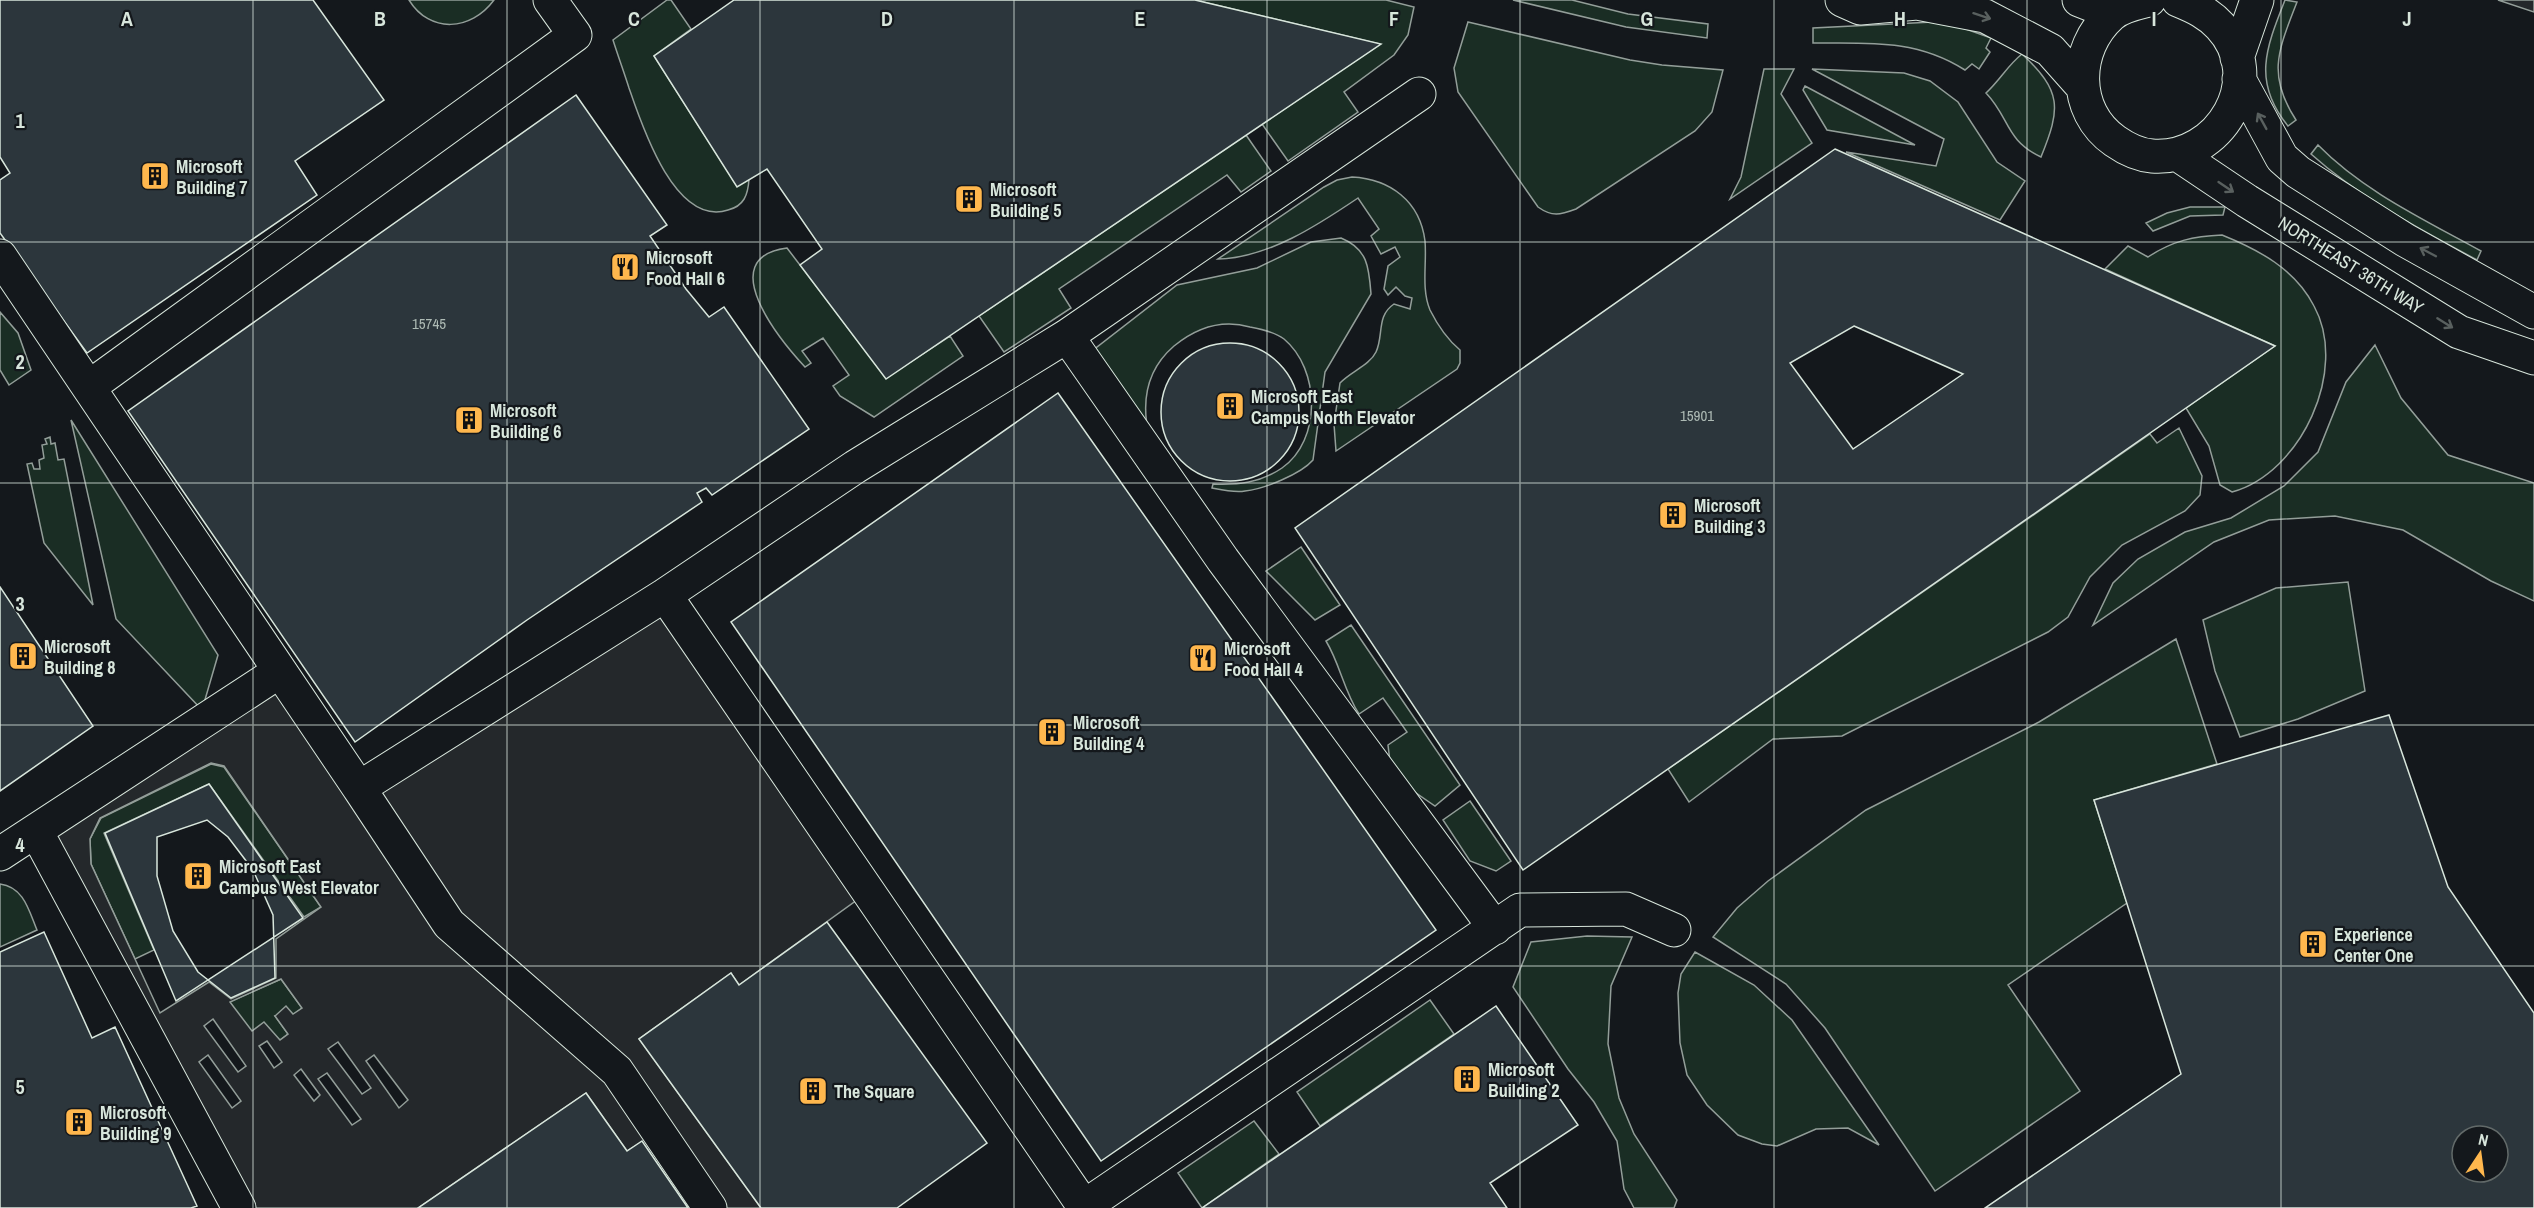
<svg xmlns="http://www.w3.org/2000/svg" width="2534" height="1208" font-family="'Archivo Narrow',sans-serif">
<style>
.green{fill:#1a2d24;stroke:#939e99;stroke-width:1.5}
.parking{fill:#24282b;stroke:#939e99;stroke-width:1.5;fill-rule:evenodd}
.building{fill:#2c363c;stroke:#d8e6dc;stroke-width:1.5;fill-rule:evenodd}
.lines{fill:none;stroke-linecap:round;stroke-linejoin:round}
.minor-casing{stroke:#d8e6dc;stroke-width:35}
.minor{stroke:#14181c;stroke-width:33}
.oneway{stroke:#59605f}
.grid{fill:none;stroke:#d8e6dc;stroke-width:1.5;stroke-opacity:0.55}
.labels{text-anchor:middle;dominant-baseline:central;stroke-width:4.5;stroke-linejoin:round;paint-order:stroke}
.number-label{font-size:15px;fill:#adbab4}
.poi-label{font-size:18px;font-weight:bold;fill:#d8e6dc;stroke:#14181c;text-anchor:start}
.street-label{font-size:18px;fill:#d8e6dc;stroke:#14181c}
.grid-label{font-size:20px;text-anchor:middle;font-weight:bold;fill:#d8e6dc;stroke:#14181c;stroke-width:4.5;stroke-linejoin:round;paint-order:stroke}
</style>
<rect width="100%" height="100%" fill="#14181c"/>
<path class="green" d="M409,0H494C471,31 430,34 409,0Z
M667,0H671L691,29L654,56L737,186L749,179C748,195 744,206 728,210C675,227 642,126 629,88C624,72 618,56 613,40Z
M1195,0H1386L1414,7L1408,35L1394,55L1344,92L1358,112L1288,161L1262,124L1380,44Z
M1513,0H1572L1628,14L1708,24L1707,38L1626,27Z
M2285,0L2297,2C2279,49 2266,74 2296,120L2288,126C2252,82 2266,48 2285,0Z
M1468,22L1630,60L1662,65L1723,70L1712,112L1695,131L1576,209C1560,215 1552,217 1538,207L1458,92L1454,68Z
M1933,22L1963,28L1991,38L1986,48L1990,52L1979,69L1972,64L1965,70C1917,39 1869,43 1813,43V28Z
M2022,54C2062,91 2061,108 2041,157C2005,140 2010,118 1986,93C2000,80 2008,65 2022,54Z
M1764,69H1794L1781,94L1812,143L1730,199L1741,177Z
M1812,69L1904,73L1930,81L1958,102L1997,162L2025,181L2000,220L1846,152L1936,166L1944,139Z
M1805,86L1915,145L1827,130L1803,90Z
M1246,135L1271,171L1241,192L1227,175L1059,289L1071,308L1004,352L979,316Z
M2318,145C2363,191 2425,220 2481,251L2477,260C2420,229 2360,198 2311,154Z
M1352,177C1390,179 1420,201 1425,241C1427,263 1421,288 1430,310C1437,324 1448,340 1460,350V363L1457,369L1336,451L1334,424L1340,383C1350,372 1370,365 1376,352C1384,335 1376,316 1394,304L1410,309L1412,298L1405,296L1396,287L1388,295L1384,289L1388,266L1400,257L1395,247L1381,254L1371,236L1379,229L1358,198C1318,225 1268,258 1218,259L1324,187L1337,180Z
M2190,207H2225L2223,215L2190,216L2153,231L2146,223L2167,213Z
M2222,235C2259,250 2295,269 2314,306C2349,370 2301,473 2232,492L2220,485L2209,446L2186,408L2275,346L2105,269L2128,246L2148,257C2172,241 2194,236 2222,235Z
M1341,238C1368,249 1369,268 1371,294L1325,372L1313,460C1301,474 1264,489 1245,491C1235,493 1222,490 1212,488L1213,484C1238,485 1260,483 1282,468C1322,440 1320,369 1284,339C1275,332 1261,329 1250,327C1222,319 1196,328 1174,346C1146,370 1141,401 1149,436L1092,351L1177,285L1257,268L1311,242Z
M787,248L886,378L950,336L963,356L874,417L840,396L833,386L849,375L823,338L802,351L811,363L805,367C781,341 712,258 787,248Z
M0,312L18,333L31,370L9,385L0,370Z
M2375,345L2401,398L2448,455L2534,483V601L2491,581L2403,530L2335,516L2269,520L2214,542L2093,625L2113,583L2138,559L2185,532L2231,518L2284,486L2318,452L2346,382Z
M71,420L218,655L202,710L116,619Z
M2179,428L2202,476L2200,495L2185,511L2122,545L2090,577L2068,617L2048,632L1842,736L1773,739L1689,802L1668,769L2150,434L2157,443Z
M50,437L51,444L55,443L58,460L64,459L93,605L44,543L27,464L32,463L34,469H40L39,460L44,458L42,445L47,444L45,439Z
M1301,547L1340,605L1315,620L1266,571Z
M2348,582L2365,691L2298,719L2240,737L2215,671L2203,620L2276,588Z
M1351,625L1460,785L1435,806L1403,784L1391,770L1388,745L1407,732L1383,698L1359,714C1344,691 1340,664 1326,641Z
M2176,639L2217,764L2094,800L2127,903L2008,985L2080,1091L1935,1191L1825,1028L1786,984L1713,937L1737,908L1768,881L1866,810L2039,722Z
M211,764L224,767L321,907L304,917L209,784L104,833L154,950L135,959L91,864L90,839L101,818Z
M1470,801L1511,861L1496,871L1470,861L1443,820Z
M0,884C24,887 29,911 37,930L0,947Z
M1587,936L1632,937L1611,986L1608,1044L1619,1098L1634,1134L1677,1200L1674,1208H1634L1624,1189L1617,1141L1594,1102L1568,1069L1513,987L1531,942Z
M1695,952L1754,985L1792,1020L1879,1145L1848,1128L1816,1129L1777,1146L1762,1144L1738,1135L1707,1105L1687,1075L1680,1043L1678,993L1681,974Z
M281,979L302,1008L293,1015L275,1016L288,1034L280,1040L252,1032L229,1002Z
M1430,1000L1454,1034L1320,1126L1297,1092Z
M1254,1121L1279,1154L1202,1208L1178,1173Z"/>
<path class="parking" d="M2498,0H2534V12Z
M665,595L868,892L739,985L731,973L639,1039L761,1208H688L642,1142L627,1151L586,1093L418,1208H239L36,831L280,671L359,788ZM211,763L224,766L321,907L276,939V978L231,999L209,982L160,1013L91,864L90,839L100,818ZM281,979L302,1008L293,1014L286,1006L275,1016L288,1034L280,1040L264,1022L252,1031L230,1002ZM213,1019L246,1066L238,1072L204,1026ZM267,1041L282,1062L274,1068L259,1046ZM338,1042L371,1088L362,1094L328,1049ZM208,1055L241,1101L232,1108L199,1062ZM374,1055L408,1100L399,1108L366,1061ZM301,1069L320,1095L314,1101L294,1075ZM327,1073L361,1119L352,1125L318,1079Z"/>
<path class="building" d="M0,0H313L384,100L295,161L317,195L87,353L0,233V180L10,173L0,157Z
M734,0H1195L1381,44L886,379L800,265L822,249L767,169L737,187L654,56Z
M576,95L667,225L650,236L686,289L709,317L724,307L809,429L712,495L706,488L697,493L702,502L527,620L355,742L128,411Z
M1835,149L2275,346L1523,870L1295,528ZM1854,326L1963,374L1853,449L1790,363Z
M1161 412a69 69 0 1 1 138 0a69 69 0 1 1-138 0Z
M1058,393L1436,930L1101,1161L731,622Z
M0,587L93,726L0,791Z
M2389,715L2448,887L2534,1013V1208H1985L2181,1074L2094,800ZM2462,1136H2498V1172H2462Z
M209,784L303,918L176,1001L105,833Z
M207,820L228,837L253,870L273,915L275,978L231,998L198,972L173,931L157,876V837Z
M827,922L987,1143L897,1208H761L639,1039L731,973L739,985Z
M44,932L92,1038L115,1027L197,1206L191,1208H0V952Z
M1496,1006L1578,1125L1490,1183L1507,1208H1202Z
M586,1093L627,1151L642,1141L688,1208H418Z"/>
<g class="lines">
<g class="minor-casing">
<path id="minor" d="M1842,0L1860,8L1917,3L1985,16L2050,50L2082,86
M2079,0L2112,13
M2149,0C2137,3 2121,6 2111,15C2073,49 2072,111 2115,141C2125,148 2139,155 2152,156C2220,161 2269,78 2220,26C2208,13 2195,7 2178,0
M2237,58L2257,0
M2239,79L2282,158L2298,172L2405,240L2534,312
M2177,154L2247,201L2459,332L2534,358
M0,256L359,788L665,595L855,467L1067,336L1419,94
M1067,336L1223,560L1495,928
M89,387L575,35L550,0
M665,595L1085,1208
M359,788L449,924L617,1071L710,1208
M36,831L239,1208
M0,854L280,671
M1082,1208L1520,910L1626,909L1674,930"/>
</g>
<use href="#minor" class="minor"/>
</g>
<defs><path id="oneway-shaft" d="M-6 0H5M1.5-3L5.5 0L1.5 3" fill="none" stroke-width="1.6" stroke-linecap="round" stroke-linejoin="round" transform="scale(1.5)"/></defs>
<g class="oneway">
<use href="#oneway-shaft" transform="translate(1982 16) rotate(18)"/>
<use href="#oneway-shaft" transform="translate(2262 121) rotate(-119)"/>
<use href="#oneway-shaft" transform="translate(2226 187) rotate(34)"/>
<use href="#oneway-shaft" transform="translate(2428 252) rotate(-152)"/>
<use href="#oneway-shaft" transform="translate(2445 323) rotate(32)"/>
</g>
<path class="grid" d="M253,0V1208M507,0V1208M760,0V1208M1014,0V1208M1267,0V1208M1520,0V1208M1774,0V1208M2027,0V1208M2281,0V1208M0,242H2534M0,483H2534M0,725H2534M0,966H2534"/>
<defs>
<g id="building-square" transform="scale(1.5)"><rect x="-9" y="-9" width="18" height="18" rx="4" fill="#ffb74d" stroke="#14181c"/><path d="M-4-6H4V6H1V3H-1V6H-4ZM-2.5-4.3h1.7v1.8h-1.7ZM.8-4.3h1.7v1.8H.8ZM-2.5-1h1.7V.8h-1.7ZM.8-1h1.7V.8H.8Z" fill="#111"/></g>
<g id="restaurant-square" transform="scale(1.5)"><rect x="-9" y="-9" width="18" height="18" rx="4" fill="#ffb74d" stroke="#14181c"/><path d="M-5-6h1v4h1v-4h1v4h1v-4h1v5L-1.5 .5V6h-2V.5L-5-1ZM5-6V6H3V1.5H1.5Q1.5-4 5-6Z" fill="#111"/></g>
</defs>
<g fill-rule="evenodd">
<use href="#building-square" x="155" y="176"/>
<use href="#building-square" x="969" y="199"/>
<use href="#restaurant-square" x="625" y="267"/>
<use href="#building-square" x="1230" y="406"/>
<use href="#building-square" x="469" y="420"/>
<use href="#building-square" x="1673" y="515"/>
<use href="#building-square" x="23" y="656"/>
<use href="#restaurant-square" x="1203" y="658"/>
<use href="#building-square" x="1052" y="732"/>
<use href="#building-square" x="198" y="876"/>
<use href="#building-square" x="2313" y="944"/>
<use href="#building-square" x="1467" y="1079"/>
<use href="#building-square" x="813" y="1091"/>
<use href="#building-square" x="79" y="1122"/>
</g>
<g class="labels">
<g class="number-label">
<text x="429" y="323">15745</text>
<text x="1697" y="415">15901</text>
</g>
<g class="poi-label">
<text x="176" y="166">Microsoft<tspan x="176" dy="21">Building 7</tspan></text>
<text x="990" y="189">Microsoft<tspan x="990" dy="21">Building 5</tspan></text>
<text x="646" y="257">Microsoft<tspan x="646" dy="21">Food Hall 6</tspan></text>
<text x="1251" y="396">Microsoft East<tspan x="1251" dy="21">Campus North Elevator</tspan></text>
<text x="490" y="410">Microsoft<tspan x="490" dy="21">Building 6</tspan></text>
<text x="1694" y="505">Microsoft<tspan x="1694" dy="21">Building 3</tspan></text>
<text x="44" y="646">Microsoft<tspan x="44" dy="21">Building 8</tspan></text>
<text x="1224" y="648">Microsoft<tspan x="1224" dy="21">Food Hall 4</tspan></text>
<text x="1073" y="722">Microsoft<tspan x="1073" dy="21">Building 4</tspan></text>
<text x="219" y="866">Microsoft East<tspan x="219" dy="21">Campus West Elevator</tspan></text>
<text x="2334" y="934">Experience<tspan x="2334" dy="21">Center One</tspan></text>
<text x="1488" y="1069">Microsoft<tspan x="1488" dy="21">Building 2</tspan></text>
<text x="834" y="1091">The Square</text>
<text x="100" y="1112">Microsoft<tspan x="100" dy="21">Building 9</tspan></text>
</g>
<g class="street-label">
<text transform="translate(2351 265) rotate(32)">NORTHEAST 36TH WAY</text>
</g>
</g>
<g class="grid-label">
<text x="127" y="26">A</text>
<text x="380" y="26">B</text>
<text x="634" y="26">C</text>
<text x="887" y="26">D</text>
<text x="1140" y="26">E</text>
<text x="1394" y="26">F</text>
<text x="1647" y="26">G</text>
<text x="1900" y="26">H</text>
<text x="2154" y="26">I</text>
<text x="2407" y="26">J</text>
<text x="20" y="128">1</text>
<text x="20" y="369">2</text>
<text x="20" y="611">3</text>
<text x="20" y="852">4</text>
<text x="20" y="1094">5</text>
</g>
<g transform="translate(2480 1154) rotate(13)"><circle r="28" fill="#14181c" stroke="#626a69" stroke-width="1.5"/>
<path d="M0-4.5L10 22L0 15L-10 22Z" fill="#ffb74d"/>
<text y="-9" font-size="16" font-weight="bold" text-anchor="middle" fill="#d8e6dc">N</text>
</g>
</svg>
